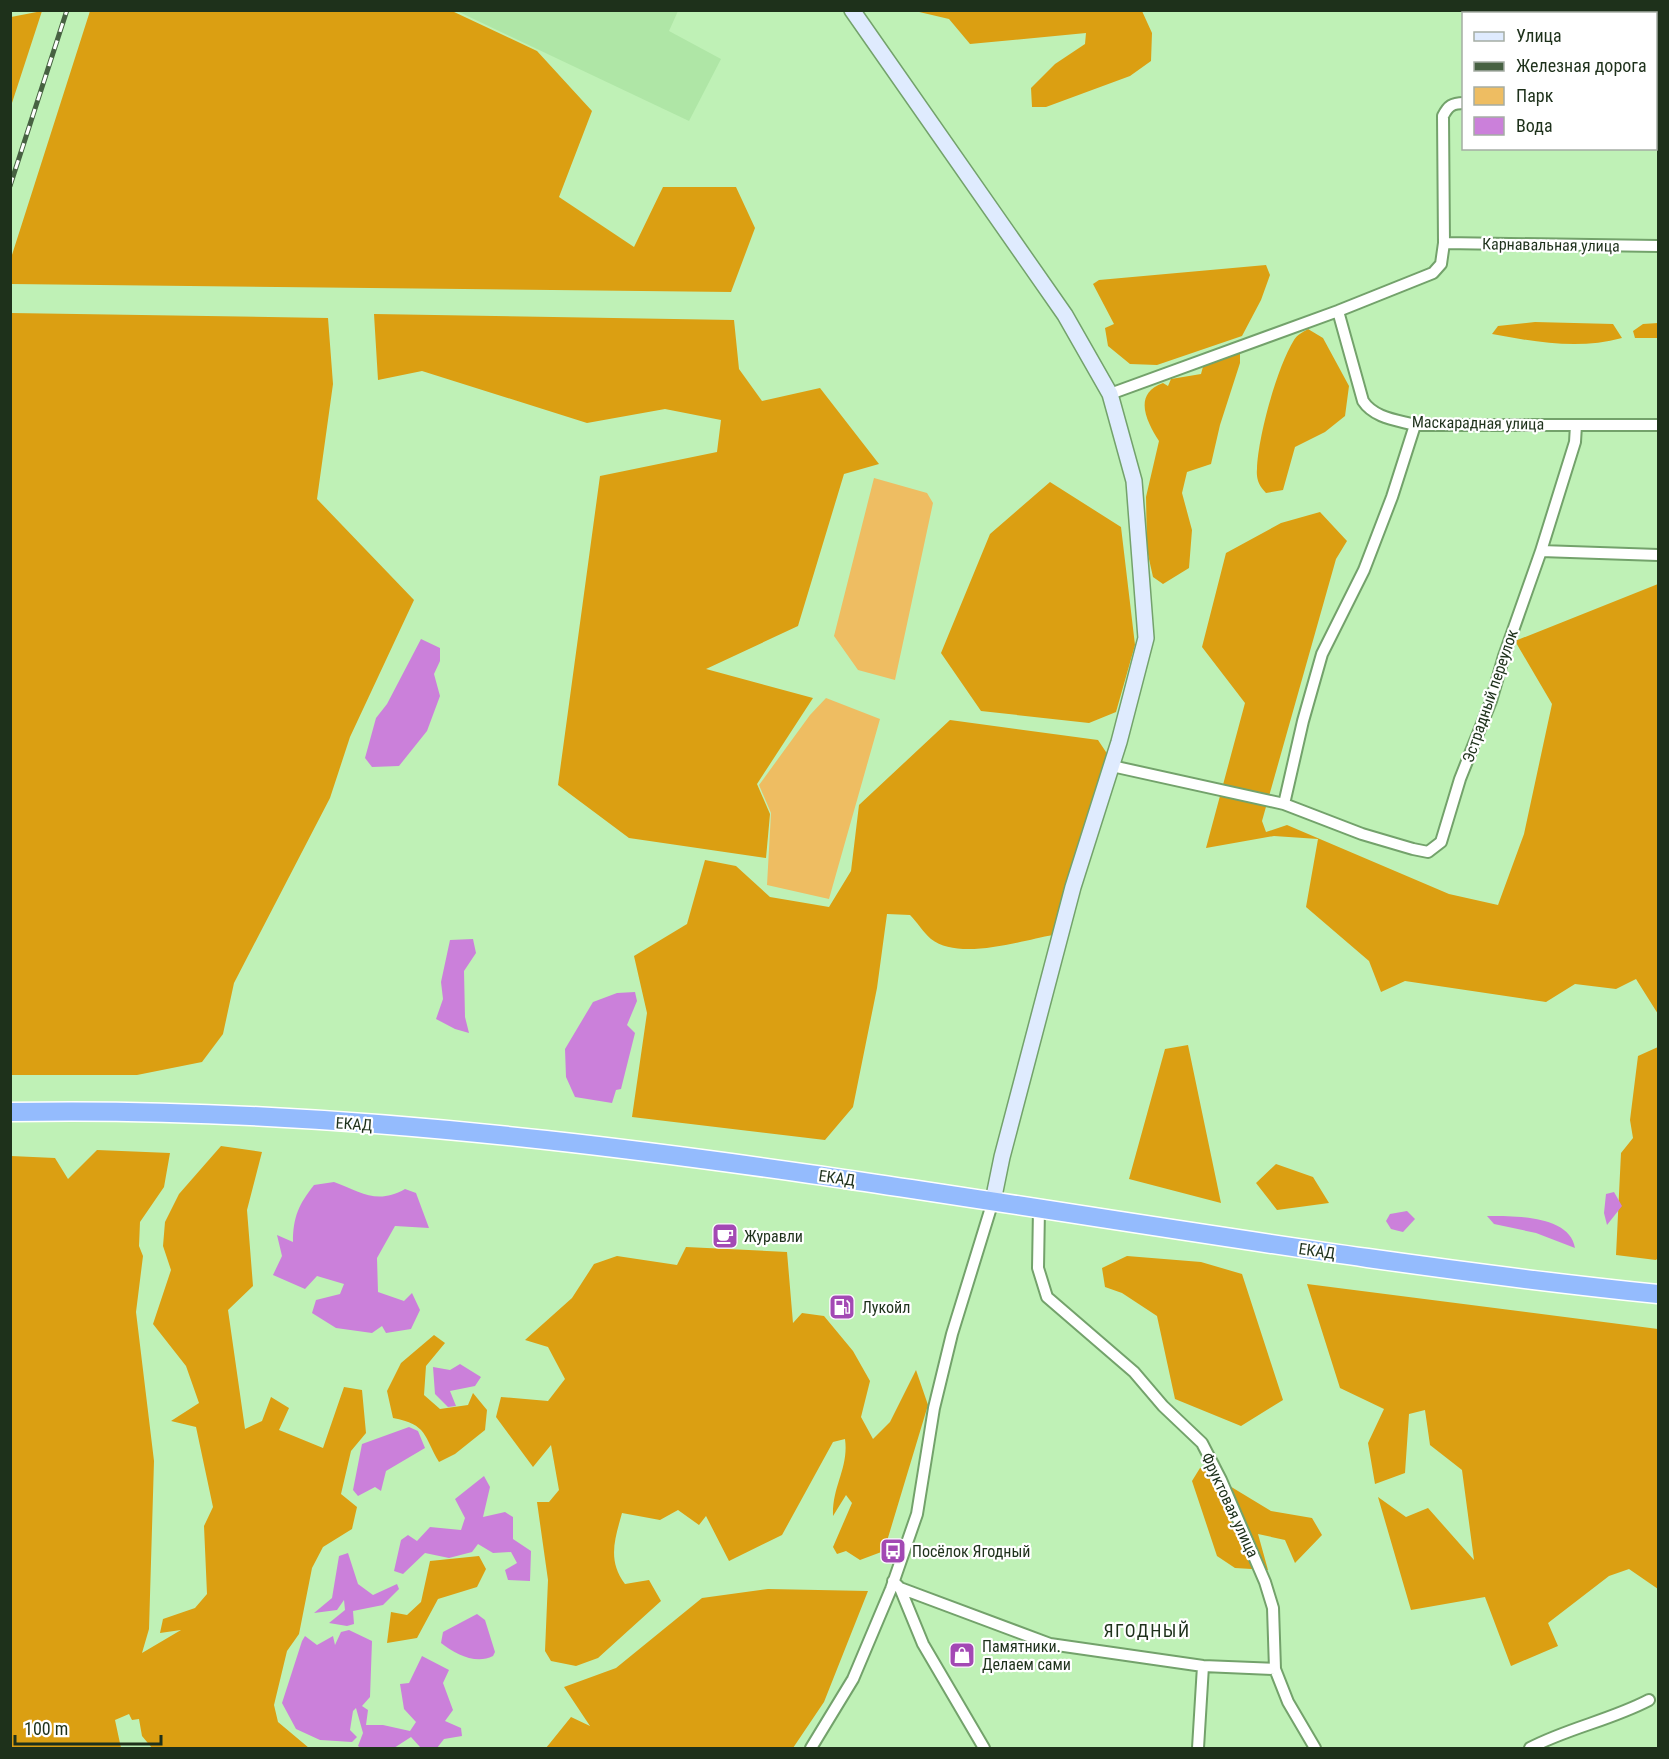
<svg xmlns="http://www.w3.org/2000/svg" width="1669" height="1759" font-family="'Roboto Condensed',sans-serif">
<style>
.built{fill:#afe6a6}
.green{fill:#eebd62}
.forest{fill:#db9f12}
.water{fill:#cb80da}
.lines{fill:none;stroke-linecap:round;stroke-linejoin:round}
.street-casing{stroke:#73a26b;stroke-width:14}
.secondary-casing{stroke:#73a26b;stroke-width:18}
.highway-casing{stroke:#fff;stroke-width:21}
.street{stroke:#fff;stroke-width:10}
.secondary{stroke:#dfebfe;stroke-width:15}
.highway{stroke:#94bbfd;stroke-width:18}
.rail-casing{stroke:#476142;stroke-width:5}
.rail{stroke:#fff;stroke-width:3;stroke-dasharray:9;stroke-linecap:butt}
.labels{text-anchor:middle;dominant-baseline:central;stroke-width:4.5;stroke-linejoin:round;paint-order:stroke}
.street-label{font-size:16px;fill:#1e311b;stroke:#fff}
.poi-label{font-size:16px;fill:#1e311b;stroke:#fff;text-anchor:start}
.neighbourhood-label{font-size:18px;letter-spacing:1.5px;fill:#1e311b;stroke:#fff}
</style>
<rect width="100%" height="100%" fill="#bff1b6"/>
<path class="built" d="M457,11H678L669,31L721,59L689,121Z"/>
<path class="green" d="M874,478L927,493L933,503L895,680L858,670L834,636Z
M826,698L880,719L829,899L767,885L771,813L759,785L810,715Z"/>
<path class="forest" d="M42,11L11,106V17Z
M90,11H452L537,51L592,111L559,197L634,247L663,187H736L755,228L731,292L11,284V258Z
M915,11H1142L1152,33L1151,61L1130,76L1046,107H1032L1031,88L1055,64L1085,44L1086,33L970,44L949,19Z
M1266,265L1270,275L1261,300L1242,336L1157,365L1130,364L1108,346L1105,328L1114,324L1093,284L1099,280Z
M11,313L328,318L333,384L317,499L414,600L350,737L330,798L234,983L223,1034L202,1062L137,1075H11Z
M374,314L734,320L739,369L762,401L820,388L879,464L844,474L798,626L706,669L813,698L757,784L770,814L766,858L629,838L558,785L600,476L717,452L721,420L665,409L587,423L422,371L378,380Z
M1535,322L1613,324L1622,338C1579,350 1535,342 1492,334L1498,326Z
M1658,323V338H1635L1633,331L1643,324Z
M1308,329L1323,338L1349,386L1345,416L1325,432L1295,447L1283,490L1266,493C1259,486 1256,479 1257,469C1258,437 1277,367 1294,340C1297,335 1303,332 1308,329Z
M1240,353V363L1220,425L1211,464L1187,472L1182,493L1192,530L1189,568L1163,584L1153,577L1147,550L1146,497L1159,441C1147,422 1132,394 1163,383L1168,386L1171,379L1201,374L1204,363Z
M1050,482L1121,527L1135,645L1116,712L1089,723L981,711L941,653L990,534Z
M1320,512L1347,541L1336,559L1262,821L1266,832L1287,825L1449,894L1498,905L1524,834L1552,704L1515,641L1658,584V1014L1636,979L1616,989L1575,984L1546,1002L1405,981L1381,992L1369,961L1306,907L1318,839L1274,836L1206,848L1245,703L1202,647L1226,553L1281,523Z
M950,720L1098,740L1108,755L1053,935C1020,941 959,961 931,939C923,932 917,922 910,915L887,914L877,988L853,1107L825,1140L632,1117L647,1013L634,956L687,924L705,860L736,866L770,897L829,907L851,871L859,805Z
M1188,1045L1221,1203L1129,1179L1165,1049Z
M1658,1047V1258L1656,1260L1616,1255L1621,1153L1633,1138L1630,1120L1638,1056Z
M221,1146L262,1152L247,1210L253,1286L228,1310L245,1429L262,1421L271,1397L289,1408L279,1430L323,1448L344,1387L362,1390L366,1433L351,1451L341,1494L357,1507L352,1529L323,1547L312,1568L299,1634L287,1651L274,1705L278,1722L309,1748H152L142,1736L139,1719L132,1720L129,1714L115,1720L121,1748H11V1156L55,1158L68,1179L97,1150L170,1153L164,1187L140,1222L139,1246L143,1256L136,1312L154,1461L149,1629L142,1653L181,1630L160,1633L163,1619L195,1608L207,1594L204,1526L213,1507L196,1427L171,1421L199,1403L186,1366L153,1324L171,1270L163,1246L165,1222L179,1194Z
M1276,1164L1313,1177L1329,1203L1277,1210L1256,1183Z
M686,1247L787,1252L793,1323L802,1313L824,1316L853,1351L870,1381L861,1417L873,1439L890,1422L916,1370L928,1405L884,1551L860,1560L846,1551L837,1554L833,1547L852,1503L846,1495L833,1516C832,1486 849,1468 845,1439L833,1442L782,1535L729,1561L706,1516L699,1525L678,1510L660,1520L622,1513C615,1539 607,1560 625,1584L649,1580L661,1601L598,1658L576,1666L551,1661L545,1651L548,1580L537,1502H549L559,1490L551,1445L533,1467L496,1417L501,1397L548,1401L565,1379L548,1347L525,1340L572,1298L594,1264L617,1256L677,1265Z
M1127,1256L1201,1262L1242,1274L1283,1400L1241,1426L1175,1399L1157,1316L1122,1293L1105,1287L1102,1268Z
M1307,1284L1658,1329V1589L1629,1569L1609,1576L1548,1623L1558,1646L1511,1666L1485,1597L1411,1610L1378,1497L1406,1517L1428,1508L1474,1560L1462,1470L1430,1445L1425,1410L1409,1414L1405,1473L1375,1484L1368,1443L1384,1409L1340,1388Z
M434,1335L445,1343L426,1366L424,1395L440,1409L468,1405L473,1393L487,1410L485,1430L455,1454L439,1462C423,1435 428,1425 393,1418L387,1391L401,1363Z
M1200,1468L1271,1511L1312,1518L1322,1535L1295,1563L1285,1540L1258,1534L1268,1570L1235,1568L1217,1556L1192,1481Z
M479,1556L486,1569L477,1587L438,1599L417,1638L387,1643L391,1612L407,1615L421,1602L430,1561Z
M768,1589L868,1591L824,1702L793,1748H546L571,1717L590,1726L564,1687L616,1668L702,1598Z"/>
<path class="water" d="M421,639L440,648V661L434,674L440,696L427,731L399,766L372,767L365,758L376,718L387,704Z
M473,939L476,953L464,971L465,1017L469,1033L455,1029L436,1019L443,999L441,982L450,940Z
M635,992L637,1001L627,1025L635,1033L621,1089L616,1090L612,1103L575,1097L566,1077L565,1049L593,1002L617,993Z
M334,1182C361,1192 377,1205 405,1189L416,1193L429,1228L395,1226L377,1258L378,1292L404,1301L412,1293L420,1310L411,1329L386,1333L382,1326L372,1333L336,1328L312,1313L316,1300L340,1294L344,1284L317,1276L305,1289L273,1275L282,1256L277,1235L293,1242C293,1217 299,1204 314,1185Z
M1614,1192L1622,1206L1607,1225L1604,1213L1606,1194Z
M1407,1211L1415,1219L1403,1232L1391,1229L1386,1221L1390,1214Z
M1487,1216C1512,1216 1570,1215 1575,1248L1536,1233L1494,1224Z
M460,1364L481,1377L475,1386L450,1391L456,1406L448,1407L435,1394L433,1367L450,1370Z
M409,1427L418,1431L425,1448L386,1471L381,1491L375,1487L358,1496L353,1490L362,1444Z
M484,1476L490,1487L483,1517L505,1512L513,1517V1539L531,1551L530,1581L508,1580L505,1570L517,1563L511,1552L493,1553L478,1544L472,1552L449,1558L425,1553L403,1574L394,1571L401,1540L408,1535L417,1541L430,1527L461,1530L465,1518L455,1499Z
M348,1553L358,1584L373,1595L397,1584L399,1589L383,1605L353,1611L354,1624L347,1626L329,1623L345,1610L344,1600L337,1610L314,1613L332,1598L339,1556Z
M477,1614L485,1620L495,1652L493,1656C476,1665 455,1654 441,1643L443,1632Z
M349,1630L372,1641L370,1697L362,1706L368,1710L366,1725H383L410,1731L416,1722L404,1709L400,1684L409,1683L422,1656L449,1670L443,1683L453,1710L445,1721L461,1728L462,1736L444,1739L437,1748L420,1747L411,1737L394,1748H361L358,1746L363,1733L356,1708L353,1711L350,1730L357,1737L352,1742L320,1740L296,1729L282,1703L302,1641L305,1636L317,1645L333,1636L335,1645L341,1632Z"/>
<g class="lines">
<g class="street-casing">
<path id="street" d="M1656,101H1658
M1444,243L1658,246
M1338,311L1363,401C1374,418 1397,420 1415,425H1658
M1110,394L1338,311L1433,273L1441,264L1444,243L1443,116C1448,106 1452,103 1464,103
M1576,425L1575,442L1541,551L1658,555
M1112,766L1284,804L1362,834L1413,849L1428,852L1441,842L1460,779L1491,701L1504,656L1541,551
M1284,804L1303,721L1322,654L1364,570L1392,497L1415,425
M1039,1209L1038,1268L1047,1297L1134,1372L1163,1406L1202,1443L1221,1480L1265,1582L1273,1608L1275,1669L1288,1702L1315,1748
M893,1581L900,1588L1050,1644L1203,1666L1275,1669
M900,1588L923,1644L984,1748
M811,1748L853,1679L891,1589L917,1514L934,1408L952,1334L993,1201
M1198,1748L1203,1666
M1530,1748C1568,1728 1611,1720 1649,1700"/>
</g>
<g class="secondary-casing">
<path id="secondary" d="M852,10L1065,315L1110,394L1134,481L1146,638L1119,742L1073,887L1002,1157L993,1201"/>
</g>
<g class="highway-casing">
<path id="highway" d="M10,1112C566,1101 1109,1238 1658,1294"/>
</g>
<use href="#street" class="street"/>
<use href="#secondary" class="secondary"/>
<use href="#highway" class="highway"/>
<g class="rail-casing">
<path id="rail" d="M10,186L67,10"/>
</g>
<use href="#rail" class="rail"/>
</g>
<defs>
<g id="cafe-square" transform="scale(1.35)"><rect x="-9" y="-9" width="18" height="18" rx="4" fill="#a349b4" stroke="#fff"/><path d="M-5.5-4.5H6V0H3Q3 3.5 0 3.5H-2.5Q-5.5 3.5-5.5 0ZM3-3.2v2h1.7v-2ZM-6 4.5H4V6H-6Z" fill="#fff"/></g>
<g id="fuel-square" transform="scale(1.35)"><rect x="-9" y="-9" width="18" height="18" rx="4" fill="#a349b4" stroke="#fff"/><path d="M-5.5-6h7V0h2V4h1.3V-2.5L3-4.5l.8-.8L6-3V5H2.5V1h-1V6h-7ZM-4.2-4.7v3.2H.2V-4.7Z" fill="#fff"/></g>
<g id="bus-square" transform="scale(1.35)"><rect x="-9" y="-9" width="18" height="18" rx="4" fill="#a349b4" stroke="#fff"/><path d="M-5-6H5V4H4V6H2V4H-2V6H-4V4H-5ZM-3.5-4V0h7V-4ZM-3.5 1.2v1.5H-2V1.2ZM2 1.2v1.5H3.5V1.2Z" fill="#fff"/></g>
<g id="shop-square" transform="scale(1.35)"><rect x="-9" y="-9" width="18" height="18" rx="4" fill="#a349b4" stroke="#fff"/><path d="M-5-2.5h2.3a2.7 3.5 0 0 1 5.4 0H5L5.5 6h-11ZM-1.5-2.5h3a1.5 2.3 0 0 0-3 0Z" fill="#fff"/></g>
</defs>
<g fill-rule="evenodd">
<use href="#cafe-square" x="725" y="1236"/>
<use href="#fuel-square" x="842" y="1307"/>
<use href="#bus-square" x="893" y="1551"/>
<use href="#shop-square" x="962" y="1655"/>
</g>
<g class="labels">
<g class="street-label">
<text transform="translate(1551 245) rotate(1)">Карнавальная улица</text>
<text transform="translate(1478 423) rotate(1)">Маскарадная улица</text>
<text transform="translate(1490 696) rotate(-71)">Эстрадный переулок</text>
<text transform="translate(354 1124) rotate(4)">ЕКАД</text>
<text transform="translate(837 1178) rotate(8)">ЕКАД</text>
<text transform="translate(1317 1251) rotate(8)">ЕКАД</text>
<text transform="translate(1230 1505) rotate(65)">Фруктовая улица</text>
</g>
<g class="poi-label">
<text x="744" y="1236">Журавли</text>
<text x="862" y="1307">Лукойл</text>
<text x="912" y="1551">Посёлок Ягодный</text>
<text x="982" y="1646">Памятники.<tspan x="982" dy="18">Делаем сами</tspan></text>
</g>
<g class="neighbourhood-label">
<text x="1147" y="1630">ЯГОДНЫЙ</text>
</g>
</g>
<rect width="1669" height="1759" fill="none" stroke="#1e311b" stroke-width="24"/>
<rect x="1462" y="12" width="195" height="138" fill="#ffffff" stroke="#a5ada4" stroke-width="1.5"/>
<rect x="1474" y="32" width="30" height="9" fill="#dfebfe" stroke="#a5ada4" stroke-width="1.5"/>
<text x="1516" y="42" font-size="18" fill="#1e311b">Улица</text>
<rect x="1474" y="62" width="30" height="9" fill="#476142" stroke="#a5ada4" stroke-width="1.5"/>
<text x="1516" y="72" font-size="18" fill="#1e311b">Железная дорога</text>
<rect x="1474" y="87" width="30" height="18" fill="#eebd62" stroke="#a5ada4" stroke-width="1.5"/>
<text x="1516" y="102" font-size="18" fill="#1e311b">Парк</text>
<rect x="1474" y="117" width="30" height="18" fill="#cb80da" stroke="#a5ada4" stroke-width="1.5"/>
<text x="1516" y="132" font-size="18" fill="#1e311b">Вода</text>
<path d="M15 1735v9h146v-9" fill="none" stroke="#1e311b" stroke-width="3"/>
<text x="24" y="1735" font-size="18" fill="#1e311b" stroke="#ffffff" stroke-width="4.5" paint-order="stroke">100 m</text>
</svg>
